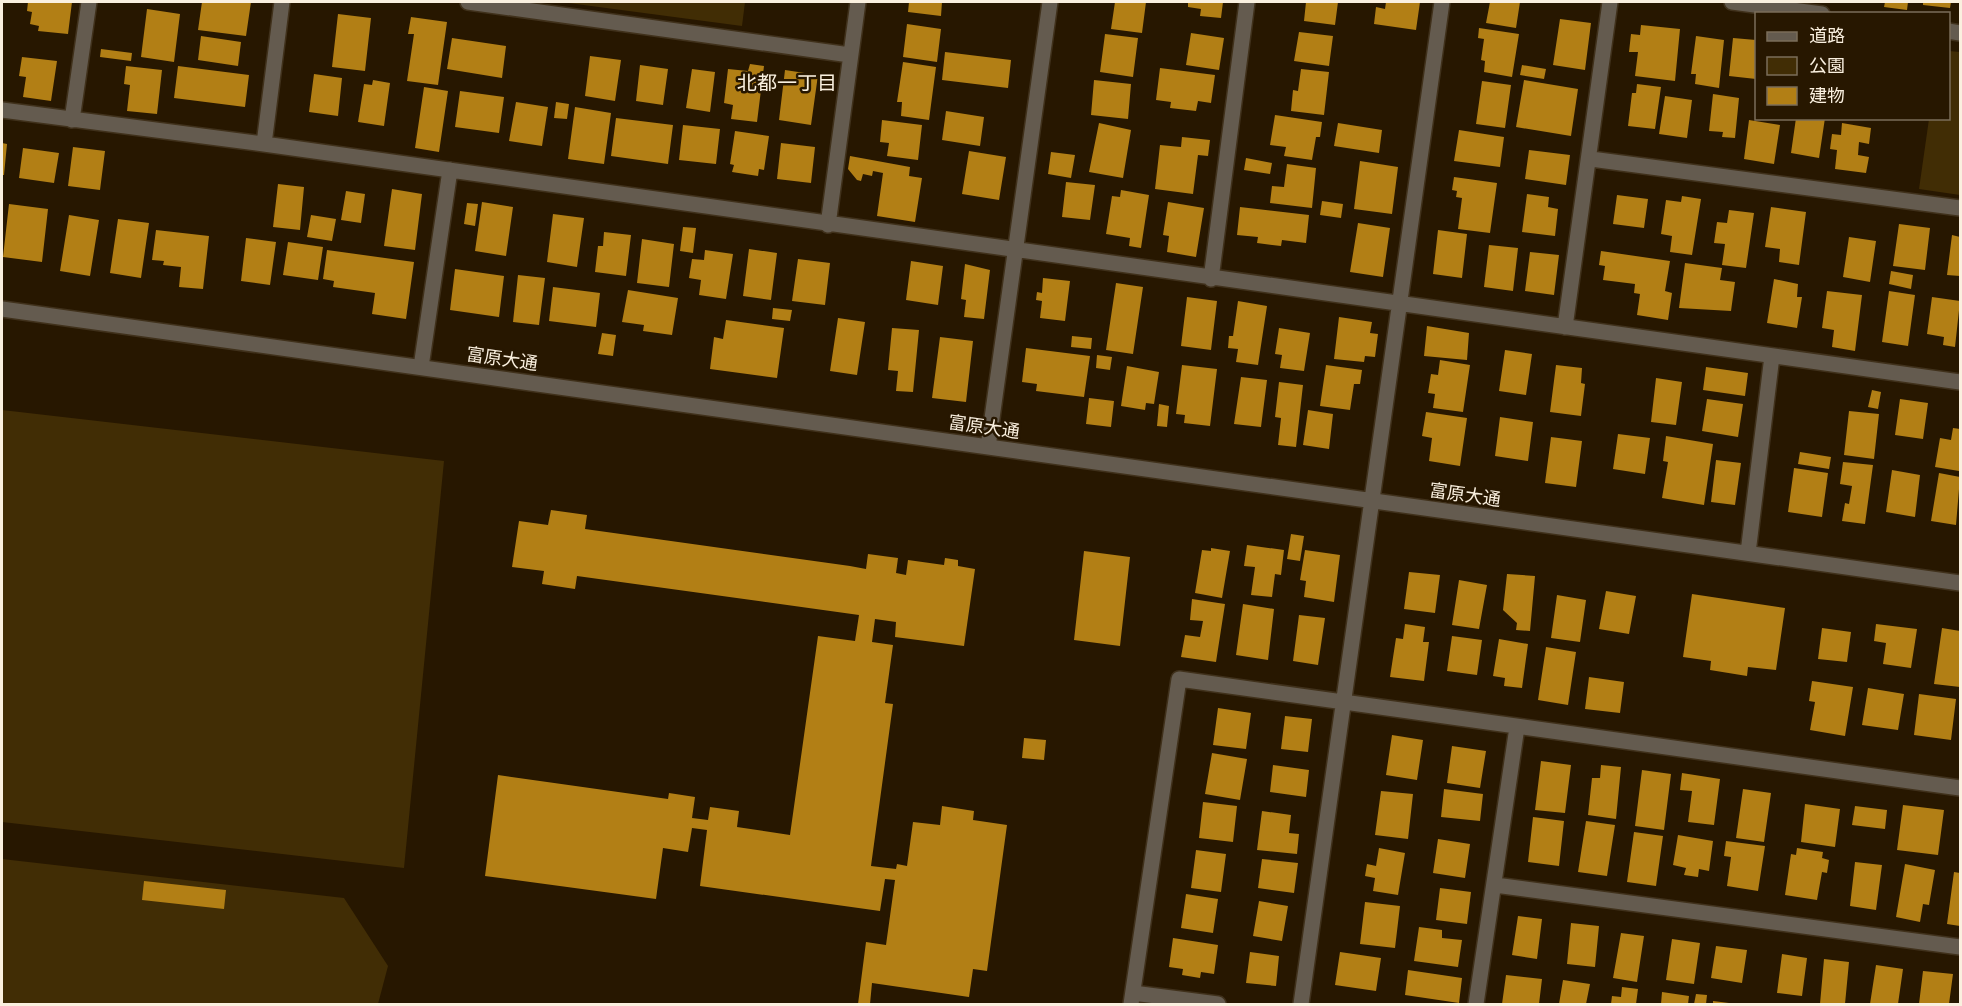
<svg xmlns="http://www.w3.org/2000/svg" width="1962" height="1006" font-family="Montserrat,'Noto Sans JP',sans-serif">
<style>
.green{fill:#412d05}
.building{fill:#b27f15}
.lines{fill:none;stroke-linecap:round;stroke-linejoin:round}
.minor-casing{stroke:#40311b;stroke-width:18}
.minor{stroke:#645b4f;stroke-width:15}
.labels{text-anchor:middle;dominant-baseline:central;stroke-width:5;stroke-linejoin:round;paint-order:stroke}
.street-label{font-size:18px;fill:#faf0df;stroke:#271700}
.neighbourhood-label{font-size:20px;fill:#faf0df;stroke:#271700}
</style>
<rect width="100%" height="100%" fill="#271700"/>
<path class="green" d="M561,2H745L742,26Z
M1949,51L1960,52V195L1919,189L1929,119L1948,118Z
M2,410L444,461L404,868L2,822Z
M2,859L344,898L388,966L378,1004H2Z"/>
<path class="building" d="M28,2H72L68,34L38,31L39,26L30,24L32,12L27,11Z
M202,2H251L246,36L198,30Z
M909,2H942L941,16L908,12Z
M1115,2H1146L1142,33L1111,29Z
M1188,2H1223L1221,18L1200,16L1201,9L1188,7Z
M1306,2H1338L1335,25L1304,21Z
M1386,2H1420L1416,30L1374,24L1376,7L1385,9Z
M1490,2H1520L1516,28L1486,23Z
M1885,2H1908L1907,10L1884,7Z
M1923,2H1951L1950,8L1923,5Z
M147,9L180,14L174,62L141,57Z
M338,14L371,18L365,71L332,67Z
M411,17L447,22L438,85L407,81L414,34H408Z
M1560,19L1591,23L1585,70L1553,65Z
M907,24L941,29L937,62L903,57Z
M1641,25L1680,29L1675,81L1635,76L1638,52H1629L1631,34L1640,35Z
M1479,28L1519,34L1512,77L1484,72L1485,61L1481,60L1484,39L1478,38Z
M1299,32L1333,36L1329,66L1294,61Z
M1191,33L1224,38L1219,70L1186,65Z
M1105,34L1138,38L1133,77L1100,72Z
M201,36L241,42L238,66L198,60Z
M1696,36L1724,40L1719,88L1695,84L1696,74H1691Z
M452,38L506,46L502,78L447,69Z
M1733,38L1756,40V79L1729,76Z
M101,49L132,53L131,61L100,57Z
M945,52L1011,60L1008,88L942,80Z
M590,56L621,60L615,101L585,96Z
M22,57L57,61L51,101L23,97L26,77L19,76Z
M903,62L936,67L929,120L901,116L902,102H897Z
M750,64L764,66L757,122L731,119L733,105L724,103L728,69L748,71Z
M640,65L668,69L663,105L636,101Z
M1522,65L1546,69L1544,79L1520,75Z
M126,66L162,70L157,114L127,111L130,85L124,84Z
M178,66L249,75L245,107L174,98Z
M1160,68L1215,75L1211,103L1198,101L1196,111L1170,108L1171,102L1156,100Z
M692,69L715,72L710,112L686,108Z
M1301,69L1329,72L1324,115L1291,111L1293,90L1298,91Z
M785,70L818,75L811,125L779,120Z
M314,74L342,78L338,116L309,112Z
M373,80L390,83L384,126L358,122L364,84L372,85Z
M1094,80L1131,84L1128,119L1091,115Z
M1524,80L1578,89L1571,136L1516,127Z
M1482,81L1511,85L1505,128L1476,124Z
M1637,84L1661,87L1655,129L1628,126L1632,93H1636Z
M424,87L448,91L439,152L415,148Z
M460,91L504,97L499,133L455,127Z
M1713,94L1739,98L1735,138L1722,137L1723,132L1709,131Z
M1665,96L1692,100L1687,138L1659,134Z
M516,102L548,107L542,146L509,141Z
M556,102L569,104L567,119L554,118Z
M575,107L611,113L604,164L568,159Z
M946,111L984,117L980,146L942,140Z
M1275,115L1322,122L1320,137H1316L1312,160L1284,156L1286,147L1270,145Z
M616,118L673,125L668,164L611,156Z
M1796,118H1825L1819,158L1791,153Z
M882,120L922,125L918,160L887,156L889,143L880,142Z
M1749,120L1780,125L1774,164L1744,159Z
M1099,123L1131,130L1123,178L1089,172Z
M1338,123L1382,130L1379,153L1334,146Z
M1842,123L1871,128L1869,144L1859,142L1858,155L1869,157L1866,173L1835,169L1837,150L1830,149L1832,134L1841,135Z
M683,125L720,129L716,164L679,160Z
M1459,130L1504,137L1500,167L1454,161Z
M735,131L769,136L764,170L759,169L758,176L732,172L734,165L730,164Z
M1182,137L1210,140L1208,156L1198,155L1193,194L1155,189L1160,145L1181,147Z
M2,143L7,144L4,175H2Z
M781,143L815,147L811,183L777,179Z
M73,147L105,151L100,190L68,186Z
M23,148L59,153L54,183L19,178Z
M1529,150L1570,155L1566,185L1525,179Z
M969,151L1006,157L999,200L962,194Z
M1051,152L1075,155L1071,178L1048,174Z
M850,156L910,167L909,176L922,178L915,222L877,216L883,173L873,171L872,176L863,174L861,181L857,180L848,169Z
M1246,158L1272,163L1270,174L1244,170Z
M1360,161L1398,167L1392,214L1354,209Z
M1287,164L1316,168L1312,208L1270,203L1272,186L1284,187Z
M1454,177L1497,183L1490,233L1458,229L1462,198L1456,197L1457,191L1452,190Z
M1066,182L1095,185L1090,220L1062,217Z
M278,184L304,187L300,230L273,227Z
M392,189L422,194L415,250L384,246Z
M1121,190L1149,195L1141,248L1129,246L1130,238L1106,234L1112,196L1120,197Z
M346,191L365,194L361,223L341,220Z
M1527,194L1549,197L1548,207L1558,209L1555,236L1522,232Z
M1617,195L1648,199L1644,228L1613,224Z
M1682,196L1701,199L1692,255L1670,252L1672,236L1661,234L1666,200L1681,202Z
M1322,201L1343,204L1341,218L1320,215Z
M482,202L513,207L506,256L475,251Z
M1168,202L1204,208L1196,257L1167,252L1169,236L1163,235Z
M467,203L478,204L475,226L464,224Z
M9,204L48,209L42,262L3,257Z
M1240,207L1309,215L1306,243L1282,240L1281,246L1257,243L1258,237L1237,235Z
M1771,207L1806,212L1799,265L1779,262L1780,249L1765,247Z
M1729,210L1754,213L1746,268L1722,265L1725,244L1714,243L1717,222L1727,223Z
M553,214L584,218L577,267L547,262Z
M69,215L99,220L90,276L60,271Z
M311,215L336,219L332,241L307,237Z
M118,219L149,223L141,278L110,273Z
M1358,223L1390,228L1383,277L1350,272Z
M1899,224L1930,228L1925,270L1893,266Z
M683,227L696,228L693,253L680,251Z
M156,230L209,236L203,289L179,287L181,267L163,265L164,261L152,260Z
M1438,230L1467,234L1462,278L1433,274Z
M604,232L631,235L626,276L595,272L598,246H603Z
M1952,235L1960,237V276L1947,275Z
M1849,237L1876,241L1870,282L1843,277Z
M246,238L276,242L270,285L241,281Z
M642,239L674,244L669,287L637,283Z
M288,242L323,247L318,280L283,275Z
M1489,245L1518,248L1513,291L1484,287Z
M749,249L777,253L771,300L743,296Z
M327,250L414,262L406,319L372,314L375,293L333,287L334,281L323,279Z
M705,250L733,254L726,299L699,295L701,280L689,278L692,259L704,260Z
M1601,251L1670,261L1665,291L1672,293L1668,320L1637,315L1640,294L1634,293L1635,284L1603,280L1605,266L1599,265Z
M1530,252L1559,255L1554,295L1525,291Z
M798,259L830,263L825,305L792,301Z
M911,261L943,266L938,305L906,300Z
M1685,263L1722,268L1720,280L1735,282L1731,311L1679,308Z
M965,264L990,270L984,319L964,317L966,300L961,299Z
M455,269L504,276L499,317L450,310Z
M1891,271L1913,275L1911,289L1889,284Z
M518,275L545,278L539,325L513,322Z
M1043,278L1070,281L1065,321L1040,318L1042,301L1036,300L1037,292L1042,293Z
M1774,279L1798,284L1797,297H1802L1797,328L1767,323Z
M1116,283L1143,287L1133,354L1106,350Z
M553,287L600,293L596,327L549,321Z
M628,290L678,298L672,335L643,331L644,325L622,322Z
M1827,291L1862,295L1855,351L1832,347L1834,330L1822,328Z
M1889,291L1915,295L1908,346L1882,342Z
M1187,297L1217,301L1211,350L1181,346Z
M1932,297L1960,301L1955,347L1943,345L1944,337L1927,334Z
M1238,301L1267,306L1258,365L1236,362L1238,349L1228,348L1229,336H1233Z
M773,308L792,310L790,321L772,319Z
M1339,317L1372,322L1370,333L1378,334L1375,357L1365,356L1364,362L1334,359Z
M838,318L865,322L857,375L830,371Z
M726,320L784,328L777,378L710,369L714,337L723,339Z
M1427,326L1469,333L1467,360L1424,356Z
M892,328L919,330L913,392L896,391L898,371L888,370Z
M1279,328L1310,333L1304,371L1280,368L1282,355L1275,354Z
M602,333L616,335L613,356L598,354Z
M1072,336L1092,338L1091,349L1071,347Z
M940,337L973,341L966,402L932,398Z
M1026,348L1090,356L1084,397L1036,391L1037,384L1022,382Z
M1505,350L1532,354L1526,395L1499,391Z
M1097,355L1112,357L1110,370L1096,368Z
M1440,360L1470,365L1463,412L1433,408L1435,394L1428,393L1431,374L1438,375Z
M1182,365L1217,369L1210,426L1184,423L1185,415L1176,414Z
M1326,365L1362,370L1360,384H1354L1350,410L1320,406Z
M1556,365L1582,368L1581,383L1585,384L1581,416L1550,412Z
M1127,366L1159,372L1154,404L1146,403L1145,410L1121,406Z
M1706,367L1748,373L1745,396L1703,390Z
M1241,377L1267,380L1261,427L1234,424Z
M1656,378L1682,382L1676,425L1651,422Z
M1279,382L1303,385L1296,447L1278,445L1281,418L1275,417Z
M1872,390L1881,392L1878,409L1868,407Z
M1089,398L1114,401L1111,427L1086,424Z
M1707,399L1743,404L1738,437L1702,431Z
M1900,399L1928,403L1923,439L1895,435Z
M1159,404L1169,406L1167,427L1157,426Z
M1308,410L1333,414L1329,449L1303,445Z
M1849,411L1879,414L1874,459L1844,455Z
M1426,412L1467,418L1460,466L1429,461L1432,438L1422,436Z
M1500,417L1533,422L1528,461L1495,456Z
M1953,428L1960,429L1959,471L1935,467L1940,438L1951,440Z
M1618,434L1650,438L1645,474L1613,469Z
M1666,436L1713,444L1704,505L1662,498L1668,462L1663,461Z
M1551,437L1582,441L1576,487L1545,483Z
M1800,452L1831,457L1829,469L1798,464Z
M1716,460L1741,463L1735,505L1711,502Z
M1843,462L1873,465L1865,524L1842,521L1845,503L1849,504L1852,486L1840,484Z
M1794,468L1828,473L1822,517L1788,512Z
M1892,470L1920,475L1915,517L1886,512Z
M1939,473L1960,477L1956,525L1931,521Z
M551,510L587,515L585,529L850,566L866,569L868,554L898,558L896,573L906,575L908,560L944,565L945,558L958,560V566L975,569L964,646L895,637L896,622L875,619L872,642L893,645L885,703L893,704L871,866L896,869L897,864L907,866L913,822L940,825L942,806L974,811L973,820L1007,825L987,971L973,969L969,997L872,983L870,1004H858L866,942L886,945L895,880L885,879L880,911L700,886L707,830L692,828L688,852L663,848L656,899L485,876L498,775L668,799L669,793L695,797L692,818L708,820L710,807L739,811L737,827L790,835L818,636L855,641L859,615L577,576L575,589L542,584L544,571L512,567L519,521L548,525Z
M1291,534L1304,536L1300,561L1287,559Z
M1247,545L1284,550L1281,575L1275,574L1272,597L1251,595L1255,567L1244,566Z
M1211,548L1230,551L1222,598L1195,593L1202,550L1211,551Z
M1305,550L1340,555L1334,602L1304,597L1306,581L1300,580Z
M1084,551L1130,557L1120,646L1074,640Z
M1409,572L1440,575L1435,613L1404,609Z
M1507,574L1535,576L1530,631L1516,630L1517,623L1503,610Z
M1459,580L1487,585L1479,629L1452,625Z
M1606,591L1636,596L1629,634L1599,629Z
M1692,594L1785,608L1776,670L1748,667L1747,676L1710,670L1711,661L1683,657Z
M1557,595L1586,600L1580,642L1551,638Z
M1192,599L1225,604L1216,662L1181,657L1185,635L1200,637L1203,621L1190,620Z
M1243,604L1274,609L1268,660L1236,655Z
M1299,615L1325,618L1318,665L1293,661Z
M1405,624L1425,627L1423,642H1429L1424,681L1390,677L1396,638L1403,639Z
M1876,624L1917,629L1911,668L1883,664L1886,643L1874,641Z
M1822,628L1851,632L1847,662L1818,659Z
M1942,628L1960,631V687L1934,684Z
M1452,636L1482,640L1477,675L1447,671Z
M1499,639L1528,644L1522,688L1504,686L1505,678L1493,676Z
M1546,647L1576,652L1568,705L1538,700Z
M1589,677L1624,682L1620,713L1585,709Z
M1812,681L1853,687L1845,736L1810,730L1815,702L1809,701Z
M1868,688L1904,694L1898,730L1862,725Z
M1919,694L1956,699L1951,740L1914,735Z
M1218,708L1251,713L1246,749L1213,745Z
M1285,716L1312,719L1308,752L1281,749Z
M1392,735L1423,740L1417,780L1386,775Z
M1024,738L1046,740L1044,760L1022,758Z
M1452,746L1486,751L1480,788L1447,783Z
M1212,753L1247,759L1240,800L1205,794Z
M1541,761L1571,765L1565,813L1535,810Z
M1273,765L1309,770L1306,797L1270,792Z
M1601,765L1621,767L1616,819L1588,815L1592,778H1600Z
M1642,770L1671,774L1664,830L1635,826Z
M1682,773L1720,779L1714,825L1688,822L1692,791L1680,790Z
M1444,789L1483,794L1480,821L1441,817Z
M1743,789L1771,793L1764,842L1736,838Z
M1381,791L1413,794L1408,839L1375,835Z
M1203,802L1237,806L1233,842L1199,838Z
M1805,804L1840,809L1835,847L1801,842Z
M1903,805L1944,810L1938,855L1897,850Z
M1855,806L1887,810L1885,829L1852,825Z
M1262,811L1291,815L1289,833L1299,834L1297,854L1257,850Z
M1533,817L1564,821L1559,866L1528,862Z
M1586,821L1615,825L1607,876L1578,872Z
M1634,832L1663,836L1656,886L1627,882Z
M1678,835L1713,841L1709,871L1699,869L1698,877L1684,875L1686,868L1673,865Z
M1438,839L1470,844L1465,878L1433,873Z
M1726,841L1765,846L1758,891L1727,886L1731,857L1724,856Z
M1379,848L1405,853L1398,895L1373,891L1375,878L1365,876L1367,864L1376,866Z
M1797,848L1823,852L1822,858L1829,860L1827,873L1822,872L1817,900L1785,895L1791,854L1796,855Z
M1196,850L1226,854L1221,892L1191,888Z
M1262,859L1298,863L1294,893L1258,888Z
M1855,862L1882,865L1876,910L1850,906Z
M1905,864L1935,870L1929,905L1923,904L1920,922L1896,917Z
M1954,872L1960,873V926L1947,924Z
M144,881L226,890L224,909L142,900Z
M1440,888L1471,892L1467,924L1436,920Z
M1186,894L1218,899L1213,933L1181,928Z
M1259,901L1288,906L1282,941L1253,936Z
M1365,902L1400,906L1395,948L1360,944Z
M1518,916L1542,919L1537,959L1512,955Z
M1571,923L1599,926L1595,967L1567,964Z
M1419,927L1442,930V938L1462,940L1458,967L1414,961Z
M1621,933L1644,936L1637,982L1613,978Z
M1173,938L1218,945L1214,974L1201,972L1200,978L1182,975L1183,969L1169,967Z
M1672,939L1700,943L1694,984L1666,980Z
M1716,946L1747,950L1742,983L1711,978Z
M1250,952L1279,956L1276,986L1246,983Z
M1340,952L1381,958L1376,991L1335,985Z
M1782,954L1807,958L1802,996L1777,993Z
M1824,959L1849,962L1845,1004H1820Z
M1876,965L1903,969L1898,1004H1870Z
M1408,970L1462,978L1459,1003L1405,995Z
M1923,971L1953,974L1949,1004H1919Z
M1506,975L1542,979L1539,1004H1502Z
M1563,980L1590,984L1586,1004H1559Z
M1622,987L1638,989L1636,1004H1611L1612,996L1621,997Z
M1662,992L1689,996L1688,1004H1661Z
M1696,994L1707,995L1706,1004H1694Z
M1713,1001L1729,1003V1004H1713Z"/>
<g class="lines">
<g class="minor-casing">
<path id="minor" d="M468,2L850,55
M1732,2L1822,14
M1948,31L1960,33
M2,110L264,144L1960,382
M72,120L89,2
M264,144L282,2
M1591,159L1960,208
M828,225L858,2
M1211,279L1247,2
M2,309L1960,583
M1565,327L1610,2
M421,367L450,170
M988,447L1050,2
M1748,553L1772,356
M1495,885L1960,947
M1133,993L1218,1004
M1131,1004L1179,679L1960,788
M1301,1004L1442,2
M1476,1004L1517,727"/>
</g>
<use href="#minor" class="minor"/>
</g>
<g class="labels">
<g class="street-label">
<text transform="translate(502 359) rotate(8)">富原大通</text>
<text transform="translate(984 427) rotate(8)">富原大通</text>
<text transform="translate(1465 495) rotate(8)">富原大通</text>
</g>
<g class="neighbourhood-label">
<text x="787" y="83">北都一丁目</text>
</g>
</g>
<rect width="1962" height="1006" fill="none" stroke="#faf0df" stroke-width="6"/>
<rect x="1755" y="12" width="195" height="108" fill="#271700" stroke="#7b6e59" stroke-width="1.5"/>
<rect x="1767" y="32" width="30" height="9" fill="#645b4f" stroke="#7b6e59" stroke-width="1.5"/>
<text x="1809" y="42" font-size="18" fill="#faf0df">道路</text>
<rect x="1767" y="57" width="30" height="18" fill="#412d05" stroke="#7b6e59" stroke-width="1.5"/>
<text x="1809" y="72" font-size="18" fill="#faf0df">公園</text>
<rect x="1767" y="87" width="30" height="18" fill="#b27f15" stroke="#7b6e59" stroke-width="1.5"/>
<text x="1809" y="102" font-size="18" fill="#faf0df">建物</text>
</svg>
